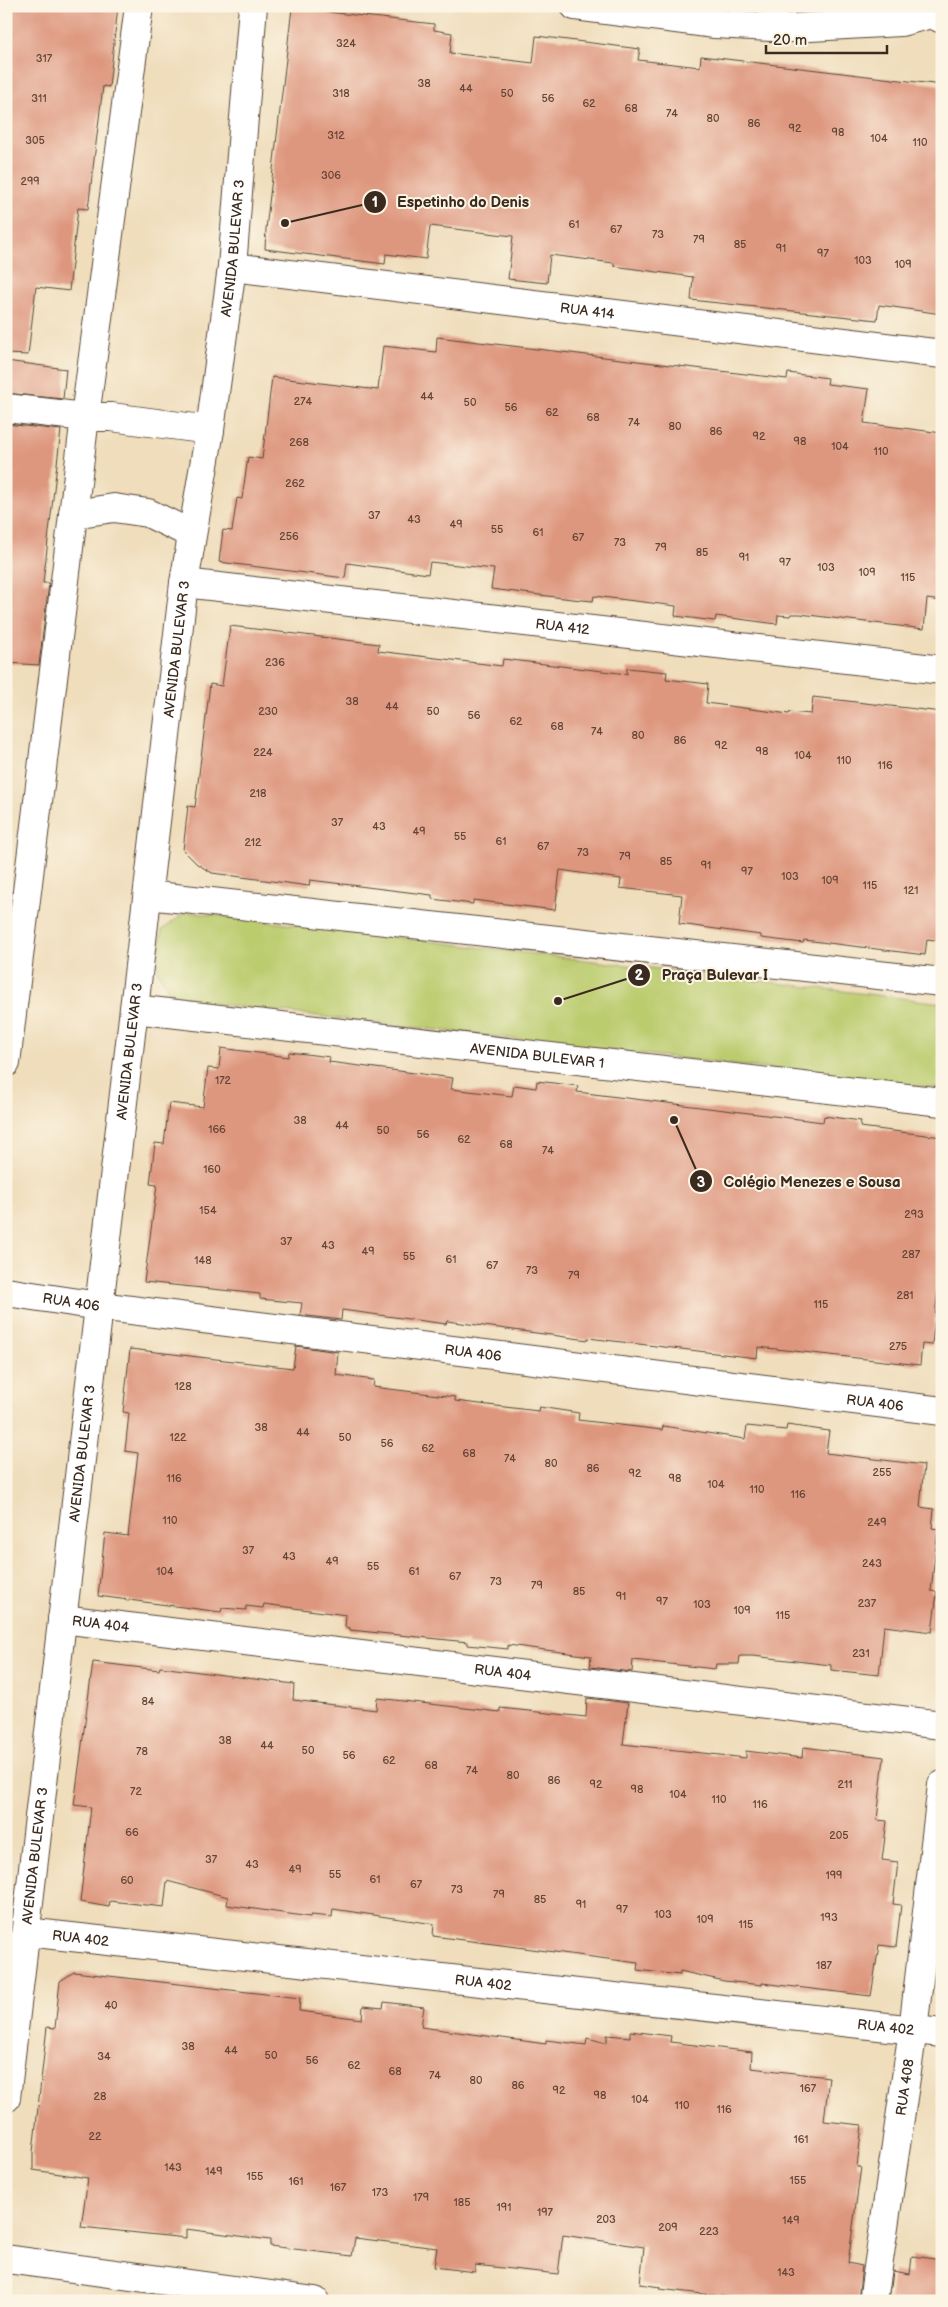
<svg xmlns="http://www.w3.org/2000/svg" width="948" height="2307" font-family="'Balsamiq Sans',sans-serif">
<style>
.green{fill:#bbcc6e;stroke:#7b7b46}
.building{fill:#de977f}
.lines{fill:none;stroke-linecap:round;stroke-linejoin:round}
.street-casing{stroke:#564536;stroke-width:30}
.secondary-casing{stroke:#564536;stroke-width:30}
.street{stroke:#fff;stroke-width:28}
.secondary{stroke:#fff;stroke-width:28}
.labels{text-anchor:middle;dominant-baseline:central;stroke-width:4;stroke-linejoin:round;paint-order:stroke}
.number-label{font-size:11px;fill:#644536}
.street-label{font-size:14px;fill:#3b2a1e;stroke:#fcf5e5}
.leader{fill:none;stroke:#3b2a1e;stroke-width:2}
.callout-dot{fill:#3b2a1e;stroke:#fcf5e5;stroke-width:2}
.mark-label{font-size:15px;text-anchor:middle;font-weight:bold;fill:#fff}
.callout-label{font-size:15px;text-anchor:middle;font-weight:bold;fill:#3b2a1e;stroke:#fcf5e5;stroke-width:4;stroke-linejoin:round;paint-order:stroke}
</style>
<rect width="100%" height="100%" fill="#fcf5e5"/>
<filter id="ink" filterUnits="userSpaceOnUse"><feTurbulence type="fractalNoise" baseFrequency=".02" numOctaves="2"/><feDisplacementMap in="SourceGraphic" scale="10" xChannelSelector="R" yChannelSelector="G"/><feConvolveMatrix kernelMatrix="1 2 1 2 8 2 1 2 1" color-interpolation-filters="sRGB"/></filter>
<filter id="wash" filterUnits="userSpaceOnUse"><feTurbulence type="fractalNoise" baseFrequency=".0096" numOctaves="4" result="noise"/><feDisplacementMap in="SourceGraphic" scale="20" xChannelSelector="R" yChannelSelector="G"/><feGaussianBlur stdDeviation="1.12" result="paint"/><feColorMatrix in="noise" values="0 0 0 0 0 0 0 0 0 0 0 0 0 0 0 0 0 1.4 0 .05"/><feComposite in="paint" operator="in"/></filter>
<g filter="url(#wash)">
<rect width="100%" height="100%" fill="#efddbb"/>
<path class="green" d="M186,912L942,1003V1089L173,999L157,970L162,930Z"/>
<g id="blocks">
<path class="building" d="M6,6H118L109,87L103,86L88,209L78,208L69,291L36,287L28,355L6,354Z
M292,8L434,24V30L452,33L450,53L533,63L536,36L640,49L638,60L700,67L701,56L942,85V314L879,305L877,320L691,300L693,277L614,266V263L550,255L547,283L508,279L513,236L430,226L426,259L386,254L385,264L265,249L266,229Z
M437,337L787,379L788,373L828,378L827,384L869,389L864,423L942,433V601L927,599L924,629L800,614H791L790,616L778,615L777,624L716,616L715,621L675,616L676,606L594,596L593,601L572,599L491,589L494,569L430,562L428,574L347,563L345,578L219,562L223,530L232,531L237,498L242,499L248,457L262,459L272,377L378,390L383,346L436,352Z
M6,361L66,369L63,399L6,393Z
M6,424L61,430L43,583H49L39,665L6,663Z
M230,626L379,644L378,651L502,666L503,659L627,674V668L667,672L666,679L708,684L706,703L789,714V712L811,714L813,697L942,712V941L927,939L925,955L804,940L803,943L761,938V935L679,924L682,895L620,888L621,879L560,870L555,910L473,900V904L432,899V895L310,880L309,886L212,873L197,864L183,850L188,806L195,807L210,684L222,686Z
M221,1048L288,1057L289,1052L330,1057L329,1062L453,1078L451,1089L512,1096L514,1085L536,1088L537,1081L578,1086L577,1092L823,1122L824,1116L861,1121L860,1127L942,1137V1252L932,1345L922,1344L920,1365L758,1347L757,1358L588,1338V1340L447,1321L446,1324L342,1310L341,1320L300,1315L302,1303L260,1299V1294L144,1282L157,1185L150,1184L155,1143L164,1144L169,1103L203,1107L208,1068L219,1069Z
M296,1346L338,1352L336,1375L374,1380L373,1387L455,1397V1401L538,1411L539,1407L579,1413L578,1420L662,1430L663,1426L745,1439L747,1426L786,1430L787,1425L829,1431L826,1453L924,1465L920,1507L934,1509L932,1528L938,1529L931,1591L937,1592L932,1632L884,1626L879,1675L831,1670V1665L753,1656H740L739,1664H716L715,1669L633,1660L632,1672L590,1667L591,1656L508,1645V1649L468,1645V1642L350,1630V1628L345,1627L346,1615L264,1604L263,1608L246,1606V1610L222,1608L221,1612L98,1596L105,1533L128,1536L138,1453L125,1451L129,1413L123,1412L130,1349L293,1368Z
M93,1662L159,1670L160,1667L294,1684L293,1700L376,1710L377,1698L500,1712V1708L586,1717L587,1698L628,1703L623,1744L746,1758V1751L802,1758L803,1747L884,1757L877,1820L887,1821L882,1860L898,1862L893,1904L901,1905L896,1947L879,1945L871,1996L762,1983V1985L724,1981L680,1971V1975L637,1970L638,1963L433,1936L434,1924L333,1909L332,1917L311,1915L310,1917L227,1905L228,1897L167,1881L164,1907L110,1901L109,1907L80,1902L91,1807L74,1805Z
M74,1972L300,1998L299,2011L362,2019L363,2006L383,2008L384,2002L424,2007L421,2027L546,2044V2040L586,2045L587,2038L607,2043V2035L630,2037V2031L671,2036L670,2042L752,2052L751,2068L829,2077L824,2121L862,2125L857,2167H861L848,2263L862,2266L858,2301H765L659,2289L660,2287L640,2284L644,2247L563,2235L558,2274L475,2265V2272L434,2267L437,2248L355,2238L352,2256L270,2246V2240L186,2229V2238L81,2227L88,2178L33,2170V2152L47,2027L55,2028L60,1981Z
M912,2256L942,2260V2301H889L893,2271L910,2274Z"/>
</g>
</g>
<g filter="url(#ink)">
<use href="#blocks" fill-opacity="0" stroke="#564536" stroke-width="1"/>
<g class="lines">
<g class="street-casing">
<g id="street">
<path d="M575,6L715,24L792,28L901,22L931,14L938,6"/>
<path id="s1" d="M232,267L942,354"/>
<path d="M6,408L85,417H111L210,430"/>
<path id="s2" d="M184,583L942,670"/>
<path id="s3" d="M6,1292L99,1306L942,1411"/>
<path id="s4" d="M62,1619L942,1725"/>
<path id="s5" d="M26,1932L942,2033"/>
<path id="s6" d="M873,2301L913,2030L942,1785"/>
</g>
</g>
<g class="secondary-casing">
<g id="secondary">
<path d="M913,6L942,19"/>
<path d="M73,514L114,508L148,513L191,534"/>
<path d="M148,895L942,982"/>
<path id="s7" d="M134,1009L942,1102"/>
<path d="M6,1063L85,417L139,6"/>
<path id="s8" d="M6,2098L184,583L210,430L232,267L253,6"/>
<path d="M6,2259L315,2301"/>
</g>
</g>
<use href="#street" class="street"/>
<use href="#secondary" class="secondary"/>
</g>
</g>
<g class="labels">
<g class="number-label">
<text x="346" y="43">324</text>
<text x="44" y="58">317</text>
<text x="424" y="83">38</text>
<text x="466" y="88">44</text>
<text x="341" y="93">318</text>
<text x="507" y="93">50</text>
<text x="39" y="98">311</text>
<text x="548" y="98">56</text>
<text x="589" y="103">62</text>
<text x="631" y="108">68</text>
<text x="672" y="113">74</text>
<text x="713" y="118">80</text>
<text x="754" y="123">86</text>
<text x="795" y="128">92</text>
<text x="838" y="132">98</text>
<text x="336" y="135">312</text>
<text x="879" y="138">104</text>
<text x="35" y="140">305</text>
<text x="920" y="142">110</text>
<text x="331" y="175">306</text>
<text x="30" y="181">299</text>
<text x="574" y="224">61</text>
<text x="616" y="229">67</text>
<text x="658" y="234">73</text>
<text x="699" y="239">79</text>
<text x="740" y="244">85</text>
<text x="781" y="248">91</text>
<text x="823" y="253">97</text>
<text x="863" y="260">103</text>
<text x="903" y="264">109</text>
<text x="427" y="396">44</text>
<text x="303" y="401">274</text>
<text x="470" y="402">50</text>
<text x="511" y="407">56</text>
<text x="552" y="412">62</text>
<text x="593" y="417">68</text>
<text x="634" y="422">74</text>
<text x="675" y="426">80</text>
<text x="716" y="431">86</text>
<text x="759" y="436">92</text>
<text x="800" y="441">98</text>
<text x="299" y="442">268</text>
<text x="840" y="446">104</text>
<text x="881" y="451">110</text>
<text x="295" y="483">262</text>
<text x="374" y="515">37</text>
<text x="414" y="519">43</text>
<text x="456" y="524">49</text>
<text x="497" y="529">55</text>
<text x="538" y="532">61</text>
<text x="289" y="536">256</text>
<text x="578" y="537">67</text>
<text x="620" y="542">73</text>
<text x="661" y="547">79</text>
<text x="702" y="552">85</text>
<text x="744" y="557">91</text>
<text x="785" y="562">97</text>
<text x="826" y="567">103</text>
<text x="867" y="572">109</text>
<text x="908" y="577">115</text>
<text x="275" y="662">236</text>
<text x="352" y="701">38</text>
<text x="392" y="706">44</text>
<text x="268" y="711">230</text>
<text x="433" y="711">50</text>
<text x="474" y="715">56</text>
<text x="516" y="721">62</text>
<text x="557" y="726">68</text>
<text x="597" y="731">74</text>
<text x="638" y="735">80</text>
<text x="680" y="740">86</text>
<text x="721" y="745">92</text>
<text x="762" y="751">98</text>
<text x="263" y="752">224</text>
<text x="803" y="755">104</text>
<text x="844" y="760">110</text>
<text x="885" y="765">116</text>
<text x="258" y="793">218</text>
<text x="337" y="822">37</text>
<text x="379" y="826">43</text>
<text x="419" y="831">49</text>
<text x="460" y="836">55</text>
<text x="501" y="841">61</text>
<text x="253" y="842">212</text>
<text x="543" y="846">67</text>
<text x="583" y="852">73</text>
<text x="625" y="856">79</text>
<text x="666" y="861">85</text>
<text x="706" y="865">91</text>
<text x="747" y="871">97</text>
<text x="790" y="876">103</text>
<text x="830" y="880">109</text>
<text x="870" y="885">115</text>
<text x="911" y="890">121</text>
<text x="223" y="1080">172</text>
<text x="300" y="1120">38</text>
<text x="342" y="1125">44</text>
<text x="217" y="1129">166</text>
<text x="383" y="1130">50</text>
<text x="423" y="1134">56</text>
<text x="464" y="1139">62</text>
<text x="506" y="1144">68</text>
<text x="548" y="1150">74</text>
<text x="212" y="1169">160</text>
<text x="208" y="1210">154</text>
<text x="914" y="1214">293</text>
<text x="286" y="1241">37</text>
<text x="328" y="1245">43</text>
<text x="368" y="1251">49</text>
<text x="911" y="1254">287</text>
<text x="409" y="1256">55</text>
<text x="451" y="1259">61</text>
<text x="203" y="1260">148</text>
<text x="492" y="1265">67</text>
<text x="532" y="1270">73</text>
<text x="574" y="1275">79</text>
<text x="905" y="1295">281</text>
<text x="821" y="1304">115</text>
<text x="898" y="1346">275</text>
<text x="183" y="1386">128</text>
<text x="261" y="1427">38</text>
<text x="303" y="1432">44</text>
<text x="178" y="1437">122</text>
<text x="345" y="1437">50</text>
<text x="387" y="1443">56</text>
<text x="428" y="1448">62</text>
<text x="469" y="1453">68</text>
<text x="510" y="1458">74</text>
<text x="551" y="1463">80</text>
<text x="593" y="1468">86</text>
<text x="882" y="1472">255</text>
<text x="635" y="1473">92</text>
<text x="174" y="1478">116</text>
<text x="675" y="1478">98</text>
<text x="716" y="1484">104</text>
<text x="757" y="1489">110</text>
<text x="798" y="1494">116</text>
<text x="170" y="1520">110</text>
<text x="877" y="1522">249</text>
<text x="248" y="1550">37</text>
<text x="289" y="1556">43</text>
<text x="332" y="1561">49</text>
<text x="872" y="1563">243</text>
<text x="373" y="1566">55</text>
<text x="165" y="1571">104</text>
<text x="414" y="1571">61</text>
<text x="455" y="1576">67</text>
<text x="496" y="1581">73</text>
<text x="537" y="1585">79</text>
<text x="579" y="1591">85</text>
<text x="621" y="1596">91</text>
<text x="662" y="1601">97</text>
<text x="867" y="1603">237</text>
<text x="702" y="1604">103</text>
<text x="742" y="1610">109</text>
<text x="783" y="1615">115</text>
<text x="861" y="1653">231</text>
<text x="148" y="1701">84</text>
<text x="225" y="1740">38</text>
<text x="267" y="1745">44</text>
<text x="308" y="1750">50</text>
<text x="142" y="1751">78</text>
<text x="349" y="1755">56</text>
<text x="389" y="1760">62</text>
<text x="431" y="1765">68</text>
<text x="472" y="1770">74</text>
<text x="513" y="1775">80</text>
<text x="554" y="1780">86</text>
<text x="596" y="1784">92</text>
<text x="845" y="1784">211</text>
<text x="637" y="1789">98</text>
<text x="136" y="1791">72</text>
<text x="678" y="1794">104</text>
<text x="719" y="1799">110</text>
<text x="760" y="1804">116</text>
<text x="132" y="1832">66</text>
<text x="839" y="1835">205</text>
<text x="211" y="1859">37</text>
<text x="252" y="1864">43</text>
<text x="295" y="1869">49</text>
<text x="335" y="1874">55</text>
<text x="834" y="1875">199</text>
<text x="375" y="1879">61</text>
<text x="127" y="1880">60</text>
<text x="416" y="1884">67</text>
<text x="457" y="1889">73</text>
<text x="499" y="1894">79</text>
<text x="540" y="1899">85</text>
<text x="581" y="1904">91</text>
<text x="622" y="1909">97</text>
<text x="663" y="1914">103</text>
<text x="829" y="1917">193</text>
<text x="705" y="1919">109</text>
<text x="746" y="1924">115</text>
<text x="824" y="1965">187</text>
<text x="111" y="2005">40</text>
<text x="188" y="2046">38</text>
<text x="231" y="2050">44</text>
<text x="271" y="2055">50</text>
<text x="104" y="2056">34</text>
<text x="312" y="2060">56</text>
<text x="354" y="2065">62</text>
<text x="395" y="2071">68</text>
<text x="435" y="2075">74</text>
<text x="476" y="2080">80</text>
<text x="518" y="2085">86</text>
<text x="808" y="2088">167</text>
<text x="559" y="2090">92</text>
<text x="600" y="2095">98</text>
<text x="100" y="2096">28</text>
<text x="640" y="2099">104</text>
<text x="682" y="2105">110</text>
<text x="724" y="2109">116</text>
<text x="95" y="2136">22</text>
<text x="801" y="2139">161</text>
<text x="173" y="2167">143</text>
<text x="214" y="2171">149</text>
<text x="255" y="2176">155</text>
<text x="798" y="2180">155</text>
<text x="296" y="2181">161</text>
<text x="338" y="2187">167</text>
<text x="380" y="2192">173</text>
<text x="421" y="2197">179</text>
<text x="462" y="2202">185</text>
<text x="504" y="2207">191</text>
<text x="545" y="2212">197</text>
<text x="606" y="2219">203</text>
<text x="791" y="2220">149</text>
<text x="668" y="2227">209</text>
<text x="709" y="2231">223</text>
<text x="786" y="2272">143</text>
</g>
<g class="street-label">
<text stroke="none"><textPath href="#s8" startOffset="1864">AVENIDA BULEVAR 3</textPath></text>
<text stroke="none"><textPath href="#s1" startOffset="358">RUA 414</textPath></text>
<text stroke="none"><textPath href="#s2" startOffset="381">RUA 412</textPath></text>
<text stroke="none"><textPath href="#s8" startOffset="1459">AVENIDA BULEVAR 3</textPath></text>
<text stroke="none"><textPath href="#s8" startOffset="1054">AVENIDA BULEVAR 3</textPath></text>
<text stroke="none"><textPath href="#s7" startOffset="406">AVENIDA BULEVAR 1</textPath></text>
<text stroke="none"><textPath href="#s3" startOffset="66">RUA 406</textPath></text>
<text stroke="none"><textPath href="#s3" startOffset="471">RUA 406</textPath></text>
<text stroke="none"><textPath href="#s3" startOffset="876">RUA 406</textPath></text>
<text stroke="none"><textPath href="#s8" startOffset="649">AVENIDA BULEVAR 3</textPath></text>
<text stroke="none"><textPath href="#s4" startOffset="39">RUA 404</textPath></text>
<text stroke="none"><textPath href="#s4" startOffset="444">RUA 404</textPath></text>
<text stroke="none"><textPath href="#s8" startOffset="244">AVENIDA BULEVAR 3</textPath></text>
<text stroke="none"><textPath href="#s5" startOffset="55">RUA 402</textPath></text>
<text stroke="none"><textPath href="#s5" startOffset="460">RUA 402</textPath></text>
<text stroke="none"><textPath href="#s5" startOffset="865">RUA 402</textPath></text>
<text stroke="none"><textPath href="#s6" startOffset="216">RUA 408</textPath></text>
</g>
</g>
<path class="leader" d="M285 223L375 202M558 1001L639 975M674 1120L701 1181"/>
<g class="callout-dot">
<circle cx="285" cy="223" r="5"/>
<circle cx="558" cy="1001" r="5"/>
<circle cx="674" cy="1120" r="5"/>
<circle cx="375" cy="202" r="12"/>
<circle cx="639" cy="975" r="12"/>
<circle cx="701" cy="1181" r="12"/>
</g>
<g class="mark-label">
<text x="375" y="207">1</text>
<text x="639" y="980">2</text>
<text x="701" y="1187">3</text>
</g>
<g class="callout-label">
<text x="463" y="207">Espetinho do Denis</text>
<text x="715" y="980">Praça Bulevar I</text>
<text x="812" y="1187">Colégio Menezes e Sousa</text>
</g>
<rect width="948" height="2307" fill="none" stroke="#fcf5e5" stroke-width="25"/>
<path d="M766 45v8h121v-8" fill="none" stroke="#3b2a1e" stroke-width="2.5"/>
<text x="773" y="45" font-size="15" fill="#3b2a1e" stroke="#fcf5e5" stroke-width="4" paint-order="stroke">20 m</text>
</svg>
